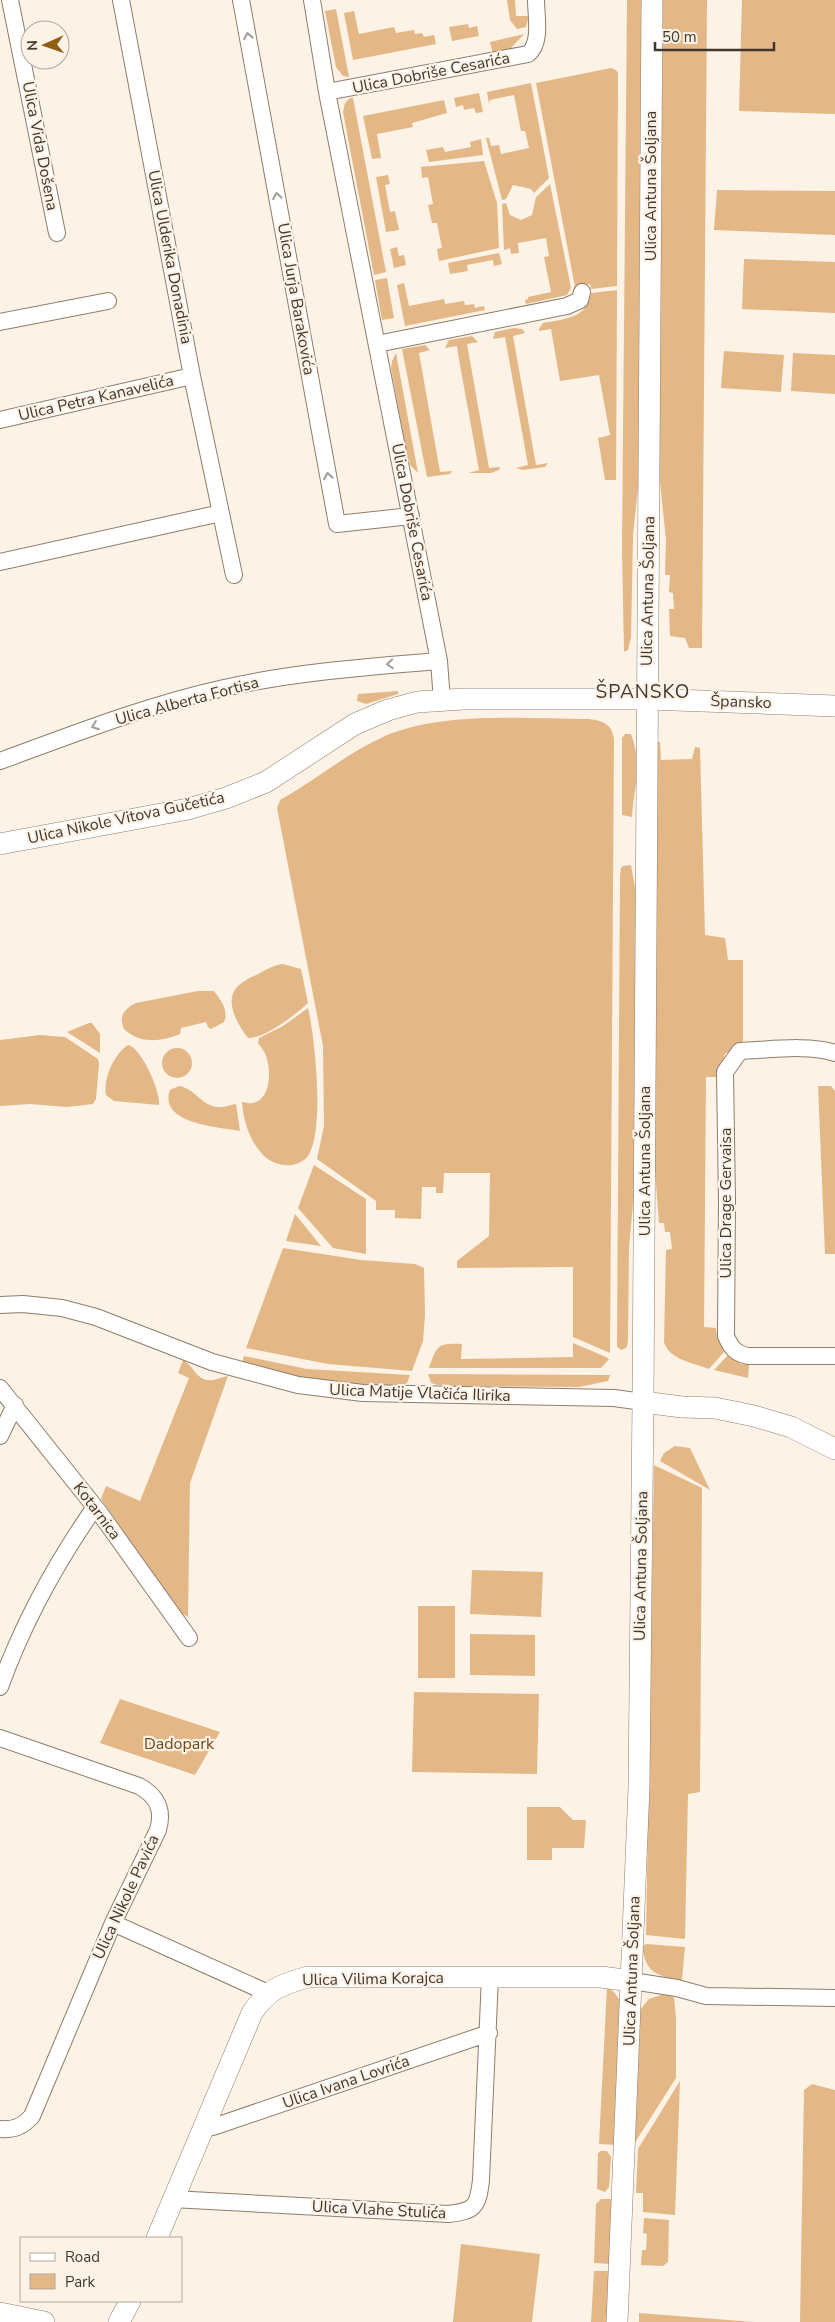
<svg xmlns="http://www.w3.org/2000/svg" width="835" height="2322" font-family="'Nunito Sans',sans-serif">
<style>
.green{fill:#e4b886}
.lines{fill:none;stroke-linecap:round;stroke-linejoin:round}
.minor-casing{stroke:#8e7d6a;stroke-width:18}
.tertiary-casing{stroke:#8e7d6a;stroke-width:22}
.minor{stroke:#fff;stroke-width:16}
.tertiary{stroke:#fff;stroke-width:21}
.oneway{stroke:#a09c98}
.labels{text-anchor:middle;dominant-baseline:central;stroke-width:4.5;stroke-linejoin:round;paint-order:stroke}
.street-label{font-size:16px;fill:#403830;stroke:#fdf2e6}
.park-label{font-size:16px;fill:#704917;stroke:#fdf2e6}
.quarter-label{font-size:19px;letter-spacing:1px;fill:#403830;stroke:#fdf2e6}
</style>
<rect width="100%" height="100%" fill="#fdf2e6"/>
<path class="green" d="M507,0H515L516,16H529L526,27L517,29L510,20Z
M627,0H644L640,468L633,535L631,637L628,650L624,652L622,548Z
M663,0H707L702,648H689L685,638L670,636L669,609H674L673,593L669,592L670,575H665L666,540L659,472Z
M742,0H835V114L739,111Z
M336,9L349,77L343,76L336,67L325,11Z
M354,11L359,34L394,27L396,33L414,30L415,34L422,33L424,37L434,35L436,44L353,60L344,13Z
M468,24L469,28L477,26L479,36L452,41L449,27Z
M524,34L509,50L493,54L490,42Z
M611,68L616,70L618,73L617,286L591,289L590,284L575,287L536,83Z
M531,83L549,178L534,193L531,189L513,185L506,199L502,200L486,138H489L491,146L499,145L501,154L529,148L525,131H521L514,95L490,100L489,104L487,92Z
M479,93L483,112L476,113L474,108L464,110L463,105L456,107L454,98Z
M350,98H353L386,272L374,275L343,112L345,103Z
M444,100L447,113L412,123L413,127L377,134L381,158L372,159L363,116Z
M481,139L483,155L429,162L426,150L443,147L445,152L471,147L470,142Z
M484,161L497,203L499,248L439,261L437,249L442,248L437,223H432L428,205L433,204L428,177L422,178L421,167Z
M388,175L390,184L385,185L390,212L395,211L399,230L386,232L376,177Z
M550,184L571,288L567,295L526,304L525,300L528,299V297L551,292L544,257L549,256L546,238L518,243L519,253L511,254L510,248L504,250L502,204L506,203L510,215L521,220L532,215L536,197Z
M717,190L835,191V235L714,230Z
M397,247L399,256L404,255L406,265L394,268L390,249Z
M499,253L502,264L494,266L493,260L467,265L468,271L450,274L448,263Z
M744,259L835,262V313L742,309Z
M387,278L394,318L382,320L375,280Z
M404,283L409,306L444,299L445,304L464,301L465,305L474,304L475,308L484,306L485,310L405,326L397,285Z
M617,290L616,480H605L598,438L610,435L599,375L560,381L551,329L539,331V329L543,323C564,319 587,319 591,293Z
M514,328L522,329L525,333L513,336L536,465L548,463L545,467L523,470L516,468L528,465L505,337L493,339L495,332Z
M472,336L478,342L467,344L489,468L500,467L499,470L491,473H468L479,470L458,354L457,346L445,348L449,340Z
M425,345L430,350L419,353L440,472L452,471L450,474L427,477L402,349Z
M724,351L784,355L781,392L721,388Z
M396,353L418,473L411,466L407,455L391,368L392,361Z
M793,353L835,355V394L791,391Z
M398,691V694L366,704L357,701L358,694Z
M589,719C603,721 612,724 614,739L610,1353L573,1337V1267L457,1268V1261L489,1236L490,1173H444L443,1193H436V1187H422L421,1219L395,1218V1210H376V1201L317,1159L324,1126L323,1046L277,808L280,800C316,780 347,753 385,736C443,711 526,719 589,719Z
M625,734H631C643,767 634,784 632,817L622,815V738Z
M657,742H660L661,760L692,759L695,747L700,748L705,935L725,938L728,960H743V1043L725,1054L718,1077H706L704,1327L716,1328L717,1337L724,1352L709,1369C694,1363 669,1360 664,1342L666,1250L672,1249L670,1232H665L664,1223H659L655,1172Z
M631,865L637,899L635,1183L629,1247L628,1339L627,1347L622,1350L617,1347L620,876L621,868L623,866Z
M283,964L301,969L308,1003C295,1015 266,1038 248,1038C238,1025 223,1001 238,986C244,980 252,977 258,974C267,969 274,965 283,964Z
M198,991H214C221,1000 229,1011 224,1022L211,1029L208,1027L206,1022L181,1028L180,1034C161,1042 139,1044 124,1029C118,1016 125,1008 136,1003Z
M308,1008C315,1038 325,1130 308,1156C304,1161 298,1164 292,1165C259,1169 244,1129 242,1103L243,1102C269,1110 273,1075 266,1056C265,1052 261,1047 258,1043L259,1038L283,1026Z
M89,1023H92L100,1034V1053L67,1032Z
M40,1035L65,1037L98,1059L99,1064L96,1099L93,1104L67,1107L30,1104L0,1106V1040Z
M128,1045C141,1047 161,1092 159,1105L114,1101L106,1095C103,1079 114,1054 128,1045Z
M162 1063a15 15 0 1 1 30 0a15 15 0 1 1-30 0Z
M179,1086C194,1088 201,1105 217,1107C223,1108 230,1105 236,1104L240,1131C219,1127 158,1124 170,1090Z
M818,1086H831L835,1091V1254H825Z
M314,1165L366,1199V1254L333,1248L298,1208Z
M295,1214L321,1246L286,1241Z
M283,1248L361,1260L415,1264L424,1268L425,1315L423,1341L412,1371L328,1364L246,1348Z
M573,1343L606,1357L609,1359L601,1368H429C437,1345 438,1343 462,1344L461,1359L573,1357Z
M728,1355L741,1364L749,1365L748,1378L714,1370Z
M244,1356L307,1369L410,1375L407,1383L402,1386C355,1389 287,1377 242,1364Z
M183,1360C193,1365 197,1380 208,1380C214,1381 222,1377 228,1376L190,1483L188,1617L181,1613L101,1499L106,1486L140,1501L189,1378L178,1373Z
M428,1374L610,1375L608,1381L579,1387L441,1386L431,1383Z
M675,1446L690,1448L710,1490L660,1461L664,1453Z
M654,1465L702,1488L700,1792L688,1794L685,1939L646,1935Z
M472,1570L543,1572L541,1617L470,1614Z
M418,1606H455V1678H418Z
M470,1634L535,1635V1676L470,1675Z
M414,1692L539,1694L537,1774L412,1772Z
M120,1699L220,1732L195,1775L100,1743Z
M527,1807H560L573,1820H586L584,1848H552V1860H527Z
M646,1944L685,1947L682,1980L680,1982C657,1974 646,1974 642,1947Z
M607,1987L614,1992L621,2002L616,2145L599,2144Z
M664,1994L674,1997L676,2018V2078L634,2144L640,2010L649,1999Z
M680,2081L675,2215L643,2212V2193H636L638,2149Z
M812,2084L835,2090V2322H800L804,2090Z
M600,2151H607L611,2157L609,2187L605,2192L597,2189L598,2154Z
M601,2199H614L611,2264L594,2263L596,2204Z
M644,2218L669,2220L668,2262L663,2266L641,2265L642,2250H646L647,2234L643,2233Z
M461,2244L540,2254L532,2322H453Z
M594,2271H611L608,2322H591Z
M639,2313L754,2322H639Z"/>
<g class="lines">
<g class="minor-casing">
<path id="minor" d="M10,0L57,233
M121,0L192,376L234,575
M241,0L337,524L411,516
M312,0L327,92L439,661L442,701
M327,92L528,54C542,43 536,16 536,0
M0,322L108,301
M377,344L567,306L580,300L582,292
M0,420L192,376
M0,562L221,513
M0,761C74,734 147,705 224,688C295,672 367,667 439,661
M835,1053C810,1044 767,1050 740,1051L725,1072L727,1202L726,1336C731,1348 735,1353 748,1356H835
M0,1305L23,1304L62,1308L96,1317L212,1362L298,1385L363,1393L614,1398L643,1402
M0,1388L99,1512L189,1638
M0,1436L15,1405
M0,1687C23,1623 56,1563 95,1507
M0,1738L139,1786C157,1796 164,1809 158,1830L113,1923L32,2116C22,2127 14,2130 0,2129
M113,1923L268,1993
M632,1981L677,1988L706,1996L835,1998
M202,2128L213,2127L489,2033
M172,2199L448,2214C475,2211 478,2207 481,2180L490,1977"/>
</g>
<g class="tertiary-casing">
<path id="tertiary" d="M0,844L188,809L226,798L266,782L355,724L388,710L417,702L464,699H647L835,706
M643,1402L682,1407L715,1408L754,1416L791,1427L835,1449
M157,2238L252,2013C268,1989 282,1984 308,1977H601L632,1981
M0,2313L44,2322
M119,2322L130,2301
M617,2322L639,1787L643,1402L652,0"/>
</g>
<use href="#minor" class="minor"/>
<use href="#tertiary" class="tertiary"/>
</g>
<defs><path id="oneway-chevron" d="M-2-3.5L2.5 0L-2 3.5" fill="none" stroke-width="1.6" stroke-linecap="round" stroke-linejoin="round" transform="scale(1.25)"/></defs>
<g class="oneway">
<use href="#oneway-chevron" transform="translate(248 36) rotate(-100)"/>
<use href="#oneway-chevron" transform="translate(277 196) rotate(-100)"/>
<use href="#oneway-chevron" transform="translate(328 476) rotate(-100)"/>
<use href="#oneway-chevron" transform="translate(390 664) rotate(176)"/>
<use href="#oneway-chevron" transform="translate(95 726) rotate(160)"/>
</g>
<g class="labels">
<g class="street-label">
<text transform="translate(431 73) rotate(-11)">Ulica Dobriše Cesarića</text>
<text transform="translate(40 146) rotate(79)">Ulica Vida Došena</text>
<text transform="translate(651 186) rotate(-90)">Ulica Antuna Šoljana</text>
<text transform="translate(170 257) rotate(79)">Ulica Ulderika Donadinia</text>
<text transform="translate(296 299) rotate(80)">Ulica Jurja Barakovića</text>
<text transform="translate(96 398) rotate(-13)">Ulica Petra Kanavelića</text>
<text transform="translate(412 522) rotate(79)">Ulica Dobriše Cesarića</text>
<text transform="translate(648 591) rotate(-89)">Ulica Antuna Šoljana</text>
<text transform="translate(187 701) rotate(-15)">Ulica Alberta Fortisa</text>
<text transform="translate(741 702) rotate(2)">Špansko</text>
<text transform="translate(126 818) rotate(-12)">Ulica Nikole Vitova Gučetića</text>
<text transform="translate(645 1161) rotate(-90)">Ulica Antuna Šoljana</text>
<text transform="translate(726 1203) rotate(-90)">Ulica Drage Gervaisa</text>
<text transform="translate(420 1393) rotate(2)">Ulica Matije Vlačića Ilirika</text>
<text transform="translate(97 1511) rotate(53)">Kotarnica</text>
<text transform="translate(641 1566) rotate(-89)">Ulica Antuna Šoljana</text>
<text transform="translate(126 1897) rotate(-65)">Ulica Nikole Pavića</text>
<text transform="translate(632 1971) rotate(-88)">Ulica Antuna Šoljana</text>
<text transform="translate(373 1979) rotate(-1)">Ulica Vilima Korajca</text>
<text transform="translate(346 2082) rotate(-19)">Ulica Ivana Lovrića</text>
<text transform="translate(379 2210) rotate(3)">Ulica Vlahe Stulića</text>
</g>
<g class="park-label">
<text x="179" y="1744">Dadopark</text>
</g>
<g class="quarter-label">
<text x="643" y="692">ŠPANSKO</text>
</g>
</g>
<rect x="20" y="2237" width="162" height="65" fill="#fdf2e6" stroke="#b1a89d"/>
<rect x="30" y="2253" width="25" height="8" fill="#ffffff" stroke="#b1a89d"/>
<text x="65" y="2262" font-size="15" fill="#403830">Road</text>
<rect x="30" y="2274" width="25" height="15" fill="#e4b886" stroke="#b1a89d"/>
<text x="65" y="2287" font-size="15" fill="#403830">Park</text>
<g transform="translate(45 45) rotate(268)"><circle r="24" fill="#fdf2e6" stroke="#b1a89d"/>
<path d="M0-4L9 19L0 12L-9 19Z" fill="#915d10"/>
<text y="-8" font-size="14" font-weight="bold" text-anchor="middle" fill="#403830">N</text>
</g>
<path d="M655 42v8h119v-8" fill="none" stroke="#403830" stroke-width="2.5"/>
<text x="662" y="42" font-size="15" fill="#403830" stroke="#fdf2e6" stroke-width="4" paint-order="stroke">50 m</text>
</svg>
